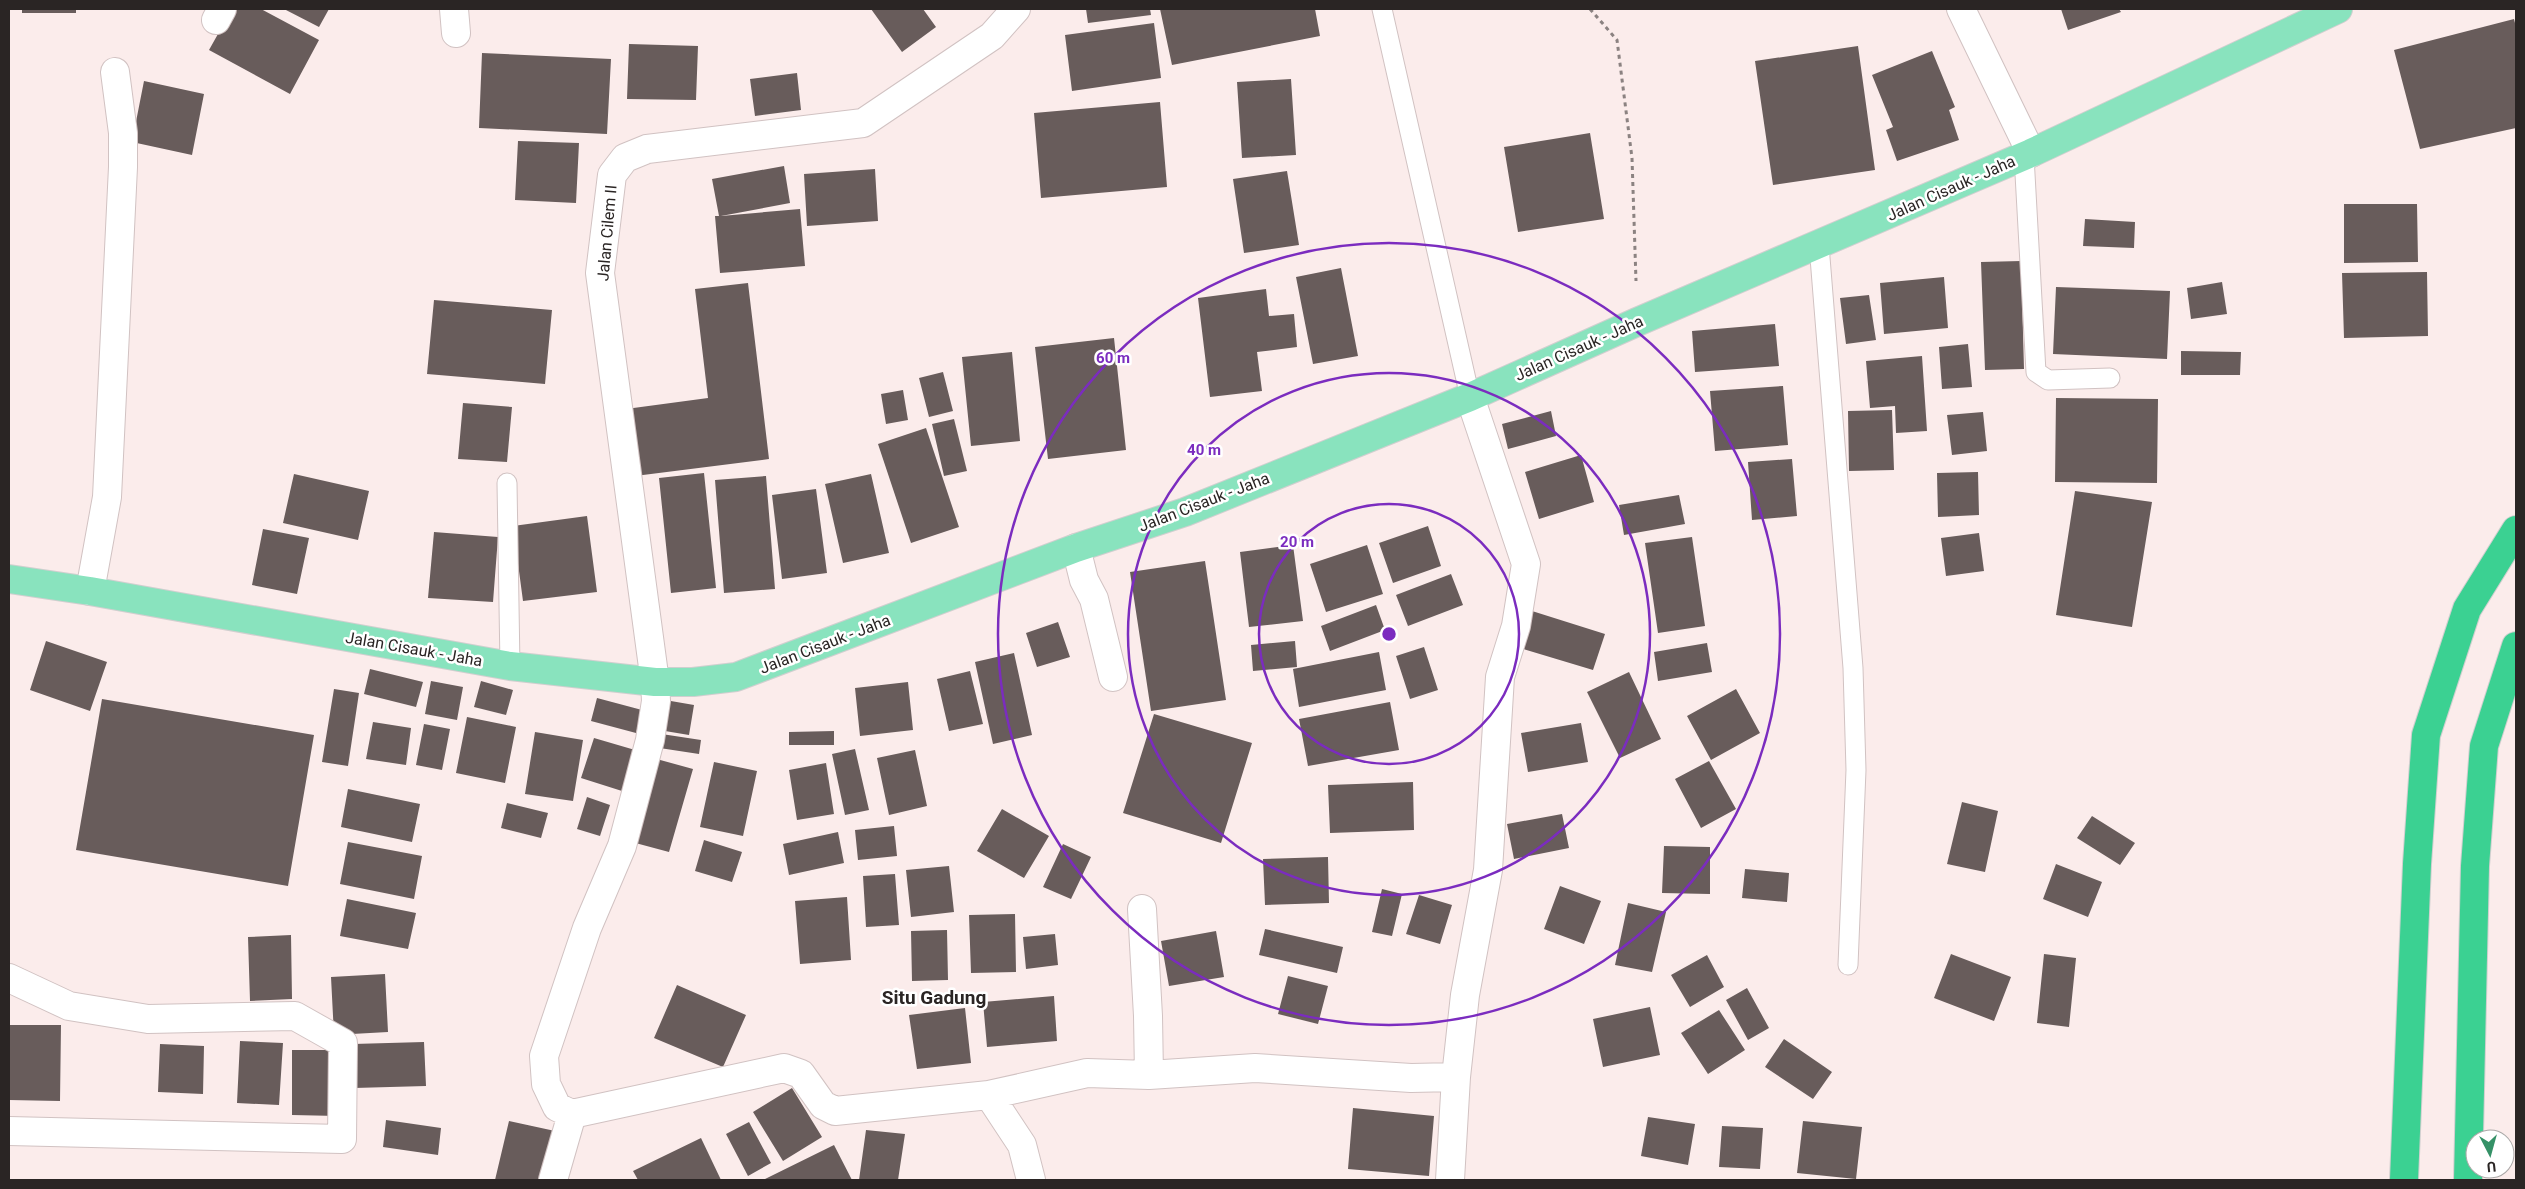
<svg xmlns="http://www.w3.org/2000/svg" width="2525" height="1189" font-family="Roboto,sans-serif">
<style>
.building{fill:#685c5b}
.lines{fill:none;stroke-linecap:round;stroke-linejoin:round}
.service-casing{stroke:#d1c2c2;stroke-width:21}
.minor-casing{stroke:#d1c2c2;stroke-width:30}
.primary-casing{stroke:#d0cfcf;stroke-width:30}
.motorway-casing{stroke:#d0cfcf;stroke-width:30}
.path{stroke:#8b8281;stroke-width:3;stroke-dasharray:4 4;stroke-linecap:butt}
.service{stroke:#fff;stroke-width:19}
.minor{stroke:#fff;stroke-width:28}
.primary{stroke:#89e3be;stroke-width:28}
.motorway{stroke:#3bd192;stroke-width:28}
.ring{fill:none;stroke:#7b2cbf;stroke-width:2.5}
.labels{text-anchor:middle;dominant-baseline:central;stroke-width:5;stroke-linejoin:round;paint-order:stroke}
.street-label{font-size:16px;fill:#2a2524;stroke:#fff}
.quarter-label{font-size:19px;font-weight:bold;fill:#2a2524;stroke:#fff}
.centre{fill:#7b2cbf;stroke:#fff;stroke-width:2.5}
.ring-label{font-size:15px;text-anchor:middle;font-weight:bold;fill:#7b2cbf;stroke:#fff;stroke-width:5;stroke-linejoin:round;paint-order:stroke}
</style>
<rect width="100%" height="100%" fill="#fbeceb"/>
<path class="building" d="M22,9H76V13H22Z
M232,9H261L319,40L290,94L209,50Z
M284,9H329L319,27Z
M871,9H923L936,27L902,52Z
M1086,9H1150L1151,15L1088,23Z
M1160,9H1315L1320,36L1172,65Z
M2061,9H2119L2121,12L2068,30Z
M2514,19L2516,27V128L2420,149L2394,50Z
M1154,23L1161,78L1072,91L1065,35Z
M629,44L698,46L696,100L627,99Z
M1858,46L1875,170L1773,185L1755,61Z
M1932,51L1955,107L1949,110L1959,140L1897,161L1886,130L1893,127L1872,75Z
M482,53L611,59L607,134L479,128Z
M797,73L801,110L755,116L750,79Z
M1291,79L1296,155L1242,158L1237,82Z
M144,81L204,94L192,155L132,142Z
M1160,102L1167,187L1041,198L1034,113Z
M1590,133L1604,219L1518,232L1504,147Z
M518,141L579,143L576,203L515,200Z
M784,166L790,203L721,216L800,209L805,266L720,273L715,216H719L712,179Z
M875,169L878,221L807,226L804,174Z
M1287,171L1299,245L1244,253L1233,179Z
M2344,204H2417L2418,262L2344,263Z
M2085,219L2135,222L2134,248L2083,246Z
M2021,261L2024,369L1985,370L1981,262Z
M1341,268L1358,356L1313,364L1296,277Z
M2427,272L2428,336L2344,338L2342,273Z
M1944,277L1948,328L1884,334L1880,283Z
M2222,282L2227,314L2191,319L2187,288Z
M748,283L769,459L635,476L626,409L708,398L695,289Z
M2056,287L2170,291L2167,359L2053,354Z
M1266,289L1269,316L1294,314L1297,347L1257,352L1262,391L1210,397L1198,298Z
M1869,295L1876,340L1846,344L1840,298Z
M434,300L552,310L545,384L427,374Z
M1775,324L1779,366L1695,372L1692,331Z
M1114,338L1126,450L1048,459L1035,347Z
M1968,344L1972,387L1942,389L1939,347Z
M2181,351L2241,352L2240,375H2181Z
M1012,352L1020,441L971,446L962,357Z
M1922,356L1927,431L1896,433L1895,406L1870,408L1866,361Z
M943,372L953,411L929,417L919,378Z
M1783,386L1788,445L1715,451L1710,391Z
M903,390L908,420L886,424L881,394Z
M2056,398L2158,399L2157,483L2055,482Z
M463,403L512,407L507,462L458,459Z
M1892,410L1894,470L1849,471L1848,411Z
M1551,411L1556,436L1508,449L1502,424Z
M1983,412L1987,451L1952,455L1947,415Z
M954,419L967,471L944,476L932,424Z
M926,428L959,527L911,543L878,444Z
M1581,455L1594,502L1539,519L1525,472Z
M1792,459L1797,516L1752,520L1748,462Z
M1978,472L1979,515L1938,517L1937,473Z
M704,473L716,588L671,593L659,478Z
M294,474L369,491L358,540L283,523Z
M871,474L889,553L843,563L825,484Z
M766,476L775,589L724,593L715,480Z
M816,489L827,573L782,579L772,495Z
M2075,491L2152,502L2132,627L2056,615Z
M1679,495L1685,524L1624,535L1619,505Z
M587,516L597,592L523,601L513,526Z
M1428,526L1441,566L1393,583L1379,543Z
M263,529L309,538L297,594L252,585Z
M434,532L498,537L493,602L428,598Z
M1979,533L1984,571L1946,576L1941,538Z
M1692,537L1705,626L1658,633L1645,543Z
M1293,545L1303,621L1249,627L1240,552Z
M1367,545L1383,594L1326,612L1310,564Z
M1205,561L1226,700L1151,711L1130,572Z
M1451,574L1463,605L1408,626L1396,595Z
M1376,605L1385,630L1330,651L1321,626Z
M1532,611L1605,634L1593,670L1520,648Z
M1058,622L1070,657L1037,667L1026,633Z
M46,641L107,662L90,711L30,690Z
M1295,641L1297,667L1253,671L1251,645Z
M1707,643L1712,672L1658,681L1654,652Z
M1424,647L1438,690L1410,699L1396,656Z
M1379,652L1386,690L1299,707L1293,669Z
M1014,653L1032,735L993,744L975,662Z
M370,669L423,682L416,707L364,694Z
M970,671L983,724L949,731L937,679Z
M1629,672L1661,739L1620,758L1587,692Z
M431,681L463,687L457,720L425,714Z
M481,681L513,690L506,715L474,707Z
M908,682L913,730L860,736L855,688Z
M334,689L359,693L348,766L322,762Z
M1736,689L1760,733L1711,760L1687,716Z
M597,698L642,710L636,733L591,721Z
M102,699L314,735L288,886L76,850Z
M665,700L694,705L689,735L659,730Z
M1390,702L1399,750L1308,766L1299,719Z
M1154,714L1252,743L1221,843L1123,813Z
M467,717L516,727L505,783L456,773Z
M373,722L411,728L406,765L366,759Z
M1581,723L1588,762L1528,772L1521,733Z
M424,724L450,729L442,770L416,765Z
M834,731V745H789V732Z
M535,732L583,740L573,801L525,794Z
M655,733L701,740L699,754L653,747Z
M594,738L635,750L622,791L581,778Z
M855,749L869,810L845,815L832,754Z
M915,750L927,806L889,815L877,758Z
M653,758L693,769L669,852L628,841Z
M1709,761L1736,809L1701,828L1675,779Z
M714,762L757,771L743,836L700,827Z
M826,763L834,814L797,820L789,770Z
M1413,782L1414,830L1330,833L1328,785Z
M348,789L420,804L412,842L341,827Z
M587,797L610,805L600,836L577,829Z
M1962,802L1998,811L1985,872L1947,864Z
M507,803L548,813L541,838L501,828Z
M1002,809L1049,836L1024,878L977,851Z
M1562,814L1569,848L1514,859L1507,824Z
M2092,816L2135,843L2120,865L2077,838Z
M894,826L897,856L858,860L855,830Z
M838,832L844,863L789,875L783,844Z
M704,840L742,852L732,882L695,871Z
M348,842L422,856L414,899L340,884Z
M1063,844L1091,857L1071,899L1043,887Z
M1664,846L1710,847V894L1662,893Z
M1328,857L1329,903L1265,905L1263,859Z
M2056,864L2102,882L2088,917L2043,899Z
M949,866L954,912L911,917L906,870Z
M1745,869L1789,873L1787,902L1742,898Z
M895,874L899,925L866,927L863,876Z
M1560,886L1601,901L1584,944L1544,929Z
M1382,889L1402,894L1392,936L1372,932Z
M1419,895L1452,905L1440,944L1406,934Z
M847,897L851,960L800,964L795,901Z
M347,899L416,913L408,949L340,936Z
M1628,903L1666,912L1652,972L1615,965Z
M1015,914L1016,972L971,973L969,915Z
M1265,929L1343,947L1337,973L1259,955Z
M947,930L948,980L912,981L911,931Z
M1216,931L1224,977L1169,986L1161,941Z
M1055,934L1058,965L1026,969L1023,937Z
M291,935L292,999L250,1001L248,937Z
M1951,954L2011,977L1994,1021L1934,998Z
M2044,954L2076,958L2069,1027L2037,1023Z
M1707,955L1724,987L1690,1007L1671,975Z
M385,974L388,1032L334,1035L331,977Z
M1288,976L1328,986L1318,1024L1278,1014Z
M677,985L746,1015L723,1067L654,1038Z
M1747,988L1769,1028L1748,1040L1726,1000Z
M1054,996L1057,1041L987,1047L983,1002Z
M1650,1007L1660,1055L1603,1067L1593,1019Z
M965,1008L971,1063L917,1069L909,1015Z
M1719,1010L1745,1050L1708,1074L1681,1033Z
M9,1025H61L60,1101L9,1100Z
M1784,1039L1832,1072L1813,1099L1765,1067Z
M240,1041L283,1043L279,1105L237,1103Z
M424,1042L426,1086L354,1088L353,1044Z
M160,1044L204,1046L203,1094L158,1092Z
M292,1050H338V1116L292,1115Z
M792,1088L822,1137L783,1161L753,1112Z
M1353,1108L1434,1116L1429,1176L1348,1169Z
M1648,1117L1695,1124L1688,1165L1641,1156Z
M386,1120L441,1128L438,1155L383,1147Z
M509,1121L555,1131L544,1180H495Z
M1803,1121L1862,1127L1856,1179L1797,1173Z
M749,1122L771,1163L748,1176L726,1134Z
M1722,1126L1763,1128L1760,1169L1719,1167Z
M866,1130L905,1134L898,1180H859Z
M701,1138L721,1180H638L633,1171Z
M834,1145L852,1180H763Z"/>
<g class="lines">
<g class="service-casing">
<path id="service" d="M1382,9L1470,397
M2024,156L2036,372L2048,380L2110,378
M1819,245L1853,668L1856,770L1848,965
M507,483L510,666"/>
</g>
<g class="minor-casing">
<path id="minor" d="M454,9L456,33
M1961,9L2031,153
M216,20L222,9
M1076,548L1084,580L1094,599L1113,677
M90,591L107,497L123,167V133L115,72
M1142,909L1148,1016L1149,1075
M9,978L69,1006L148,1019L295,1016L343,1043L342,1139L9,1131
M989,1095L835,1111L823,1105L801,1074L784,1068L572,1114L557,1107L546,1084L544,1056L587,928L622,846L650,740L656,701L655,682L600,273L612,175L625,158L647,149L863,123L992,36L1016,9
M553,1180L572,1114
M1031,1180L1022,1145L989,1095L1087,1073L1149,1075L1255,1068L1411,1078L1456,1077
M1450,1180L1456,1077L1465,995L1488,870L1500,677L1516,626L1526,564L1470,397"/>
</g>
<g class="primary-casing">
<path id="primary" d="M9,579L90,591L510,666L655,682H693L736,677L1076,548L1185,512L1470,397L1637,322L2031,153L2338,9"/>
</g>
<g class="motorway-casing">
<path id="motorway" d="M2404,1180L2417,864L2426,735L2467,609L2516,530
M2468,1180L2475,866L2484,746L2516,646"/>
</g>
<path class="path" d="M1590,9L1617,40L1632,158L1636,281"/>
<use href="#service" class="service"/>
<use href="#minor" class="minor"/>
<use href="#primary" class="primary"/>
<use href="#motorway" class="motorway"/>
</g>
<g class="ring">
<circle cx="1389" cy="634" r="130"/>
<circle cx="1389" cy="634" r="261"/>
<circle cx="1389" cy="634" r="391"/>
</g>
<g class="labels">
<g class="street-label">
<text transform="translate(1951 188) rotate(-24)">Jalan Cisauk - Jaha</text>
<text transform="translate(607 233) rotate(-85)">Jalan Cilem II</text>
<text transform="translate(1579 348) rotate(-24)">Jalan Cisauk - Jaha</text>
<text transform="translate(1204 502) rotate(-21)">Jalan Cisauk - Jaha</text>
<text transform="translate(825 644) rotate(-21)">Jalan Cisauk - Jaha</text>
<text transform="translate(414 649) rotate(10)">Jalan Cisauk - Jaha</text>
</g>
<g class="quarter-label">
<text x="934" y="997">Situ Gadung</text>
</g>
</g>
<circle cx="1389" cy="634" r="8" class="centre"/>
<g class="ring-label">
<text x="1113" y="363">60 m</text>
<text x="1204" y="455">40 m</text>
<text x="1297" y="547">20 m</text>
</g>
<rect width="2525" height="1189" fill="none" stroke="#2a2524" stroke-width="20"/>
<g transform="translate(2490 1154) rotate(174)"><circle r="24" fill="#ffffff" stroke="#aaa8a7"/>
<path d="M0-4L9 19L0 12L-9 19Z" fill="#359167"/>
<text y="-8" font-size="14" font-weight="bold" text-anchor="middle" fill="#2a2524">U</text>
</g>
</svg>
